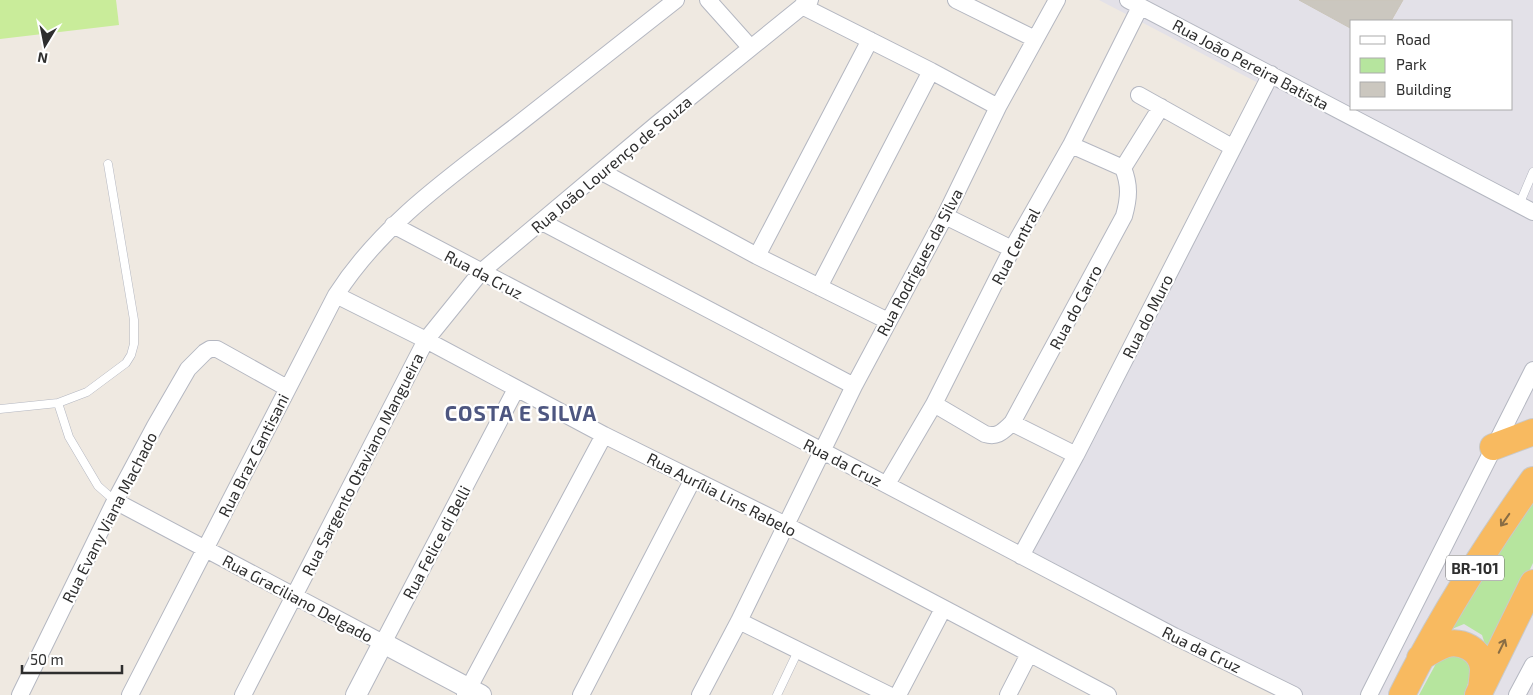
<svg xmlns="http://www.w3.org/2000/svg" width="1533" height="695" font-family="'Exo 2',sans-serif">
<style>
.industrial{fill:#e3e1e8;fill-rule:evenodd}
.green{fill:#b6e59e}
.pitch{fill:#c9ec9a}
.building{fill:#cbc7bf;stroke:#cbc5ba}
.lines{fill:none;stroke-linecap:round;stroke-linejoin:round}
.service-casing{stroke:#b4b7c1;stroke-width:9}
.minor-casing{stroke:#b4b7c1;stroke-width:18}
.tertiary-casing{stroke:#b4b7c1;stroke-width:22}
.trunk-casing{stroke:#c9c9c9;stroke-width:28}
.service{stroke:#fff;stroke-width:8}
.minor{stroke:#fff;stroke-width:16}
.tertiary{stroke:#fff;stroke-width:20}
.trunk{stroke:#f8ba60;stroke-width:26}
.oneway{stroke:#896d44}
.labels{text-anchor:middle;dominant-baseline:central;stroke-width:4.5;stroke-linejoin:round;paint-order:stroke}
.shield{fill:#fff;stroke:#6d6d6d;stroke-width:1}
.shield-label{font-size:15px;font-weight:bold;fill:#2e2e2e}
.street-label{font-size:16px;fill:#2e2e2e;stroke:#fff}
.district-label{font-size:21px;font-weight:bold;letter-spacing:1px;fill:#4d5680;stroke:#fff}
</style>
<rect width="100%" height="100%" fill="#efe9e1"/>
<path class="industrial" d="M1099,0H1533V695H1276L1020,559L1266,87ZM1352,21H1512V109H1352Z"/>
<path class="green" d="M1533,500V563L1489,656L1482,635L1464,624L1447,631Z
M1456,650L1474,666L1464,695H1419L1439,658Z"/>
<path class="pitch" d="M0,0H116L119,25L0,39Z"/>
<path class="building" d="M1299,0H1403L1391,21H1352V29Z"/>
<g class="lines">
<g class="service-casing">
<path id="service" d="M1519,205L1533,172
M58,403L69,437L98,486L115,501
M0,409L58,403L87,392L126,363L131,355L134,344V320L108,164
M777,695L798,651"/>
</g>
<g class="minor-casing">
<path id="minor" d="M708,0L750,47
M956,0L1035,39
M1128,0L1533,212
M802,6L931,71L998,107
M1139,95L1232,147
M1071,145L1123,168
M602,172L757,256L888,321
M945,216L1012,249
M542,222L854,386
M393,225L1174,636L1294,695
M757,256L870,40
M819,287L931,71
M336,295L426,340L604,435L786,525L1108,695
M934,404L985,434C998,438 1003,431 1012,423L1124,216C1129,198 1130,185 1123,168L1161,107
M1012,423L1076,455
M887,484L934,404L1012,249L1071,145L1140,7
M115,501L383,643L516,389
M1021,556L1076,455L1271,74
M739,621L889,695
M20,695L115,501L155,426L188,369L205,352L210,349H217L287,388
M130,695L336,295C381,225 447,179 512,129C567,86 621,43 676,0
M243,695L426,340L481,272L657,124L810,0
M465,695L604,435
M581,695L693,479
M700,695L739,621L854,386L945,216L998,107L1057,0
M898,695L943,609
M1008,695L1029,654
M1369,695L1533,370
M1517,695L1533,665"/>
</g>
<g class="tertiary-casing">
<path id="tertiary" d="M356,695L383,643L481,695"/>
</g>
<g class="trunk-casing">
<path id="trunk" d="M1493,447L1533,432
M1420,658C1428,653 1436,648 1444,645C1461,639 1482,650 1483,669C1483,675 1482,682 1481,689
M1402,695C1439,620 1485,548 1533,480
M1478,695L1533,583"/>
</g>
<use href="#service" class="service"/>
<use href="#minor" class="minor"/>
<use href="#tertiary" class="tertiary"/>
<use href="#trunk" class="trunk"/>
</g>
<defs><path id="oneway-shaft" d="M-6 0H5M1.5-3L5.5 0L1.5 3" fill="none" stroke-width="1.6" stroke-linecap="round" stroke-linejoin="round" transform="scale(1.25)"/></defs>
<g class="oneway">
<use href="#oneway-shaft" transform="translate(1505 520) rotate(125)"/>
<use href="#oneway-shaft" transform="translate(1502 646) rotate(-64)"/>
</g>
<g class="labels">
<rect class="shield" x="1446" y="555.5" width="58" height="25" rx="4"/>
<g class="shield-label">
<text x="1475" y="568">BR-101</text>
</g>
<g class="street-label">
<text transform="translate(1251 64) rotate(28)">Rua João Pereira Batista</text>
<text transform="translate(611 164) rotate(-40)">Rua João Lourenço de Souza</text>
<text transform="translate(1015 246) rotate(-62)">Rua Central</text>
<text transform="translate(919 262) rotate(-62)">Rua Rodrigues da Silva</text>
<text transform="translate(484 274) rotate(28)">Rua da Cruz</text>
<text transform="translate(1075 307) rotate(-62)">Rua do Carro</text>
<text transform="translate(1147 316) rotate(-63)">Rua do Muro</text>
<text transform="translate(253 455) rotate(-63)">Rua Braz Cantisani</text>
<text transform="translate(843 462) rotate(27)">Rua da Cruz</text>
<text transform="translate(362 464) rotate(-63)">Rua Sargento Otaviano Mangueira</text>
<text transform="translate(722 494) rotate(27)">Rua Aurília Lins Rabelo</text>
<text transform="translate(109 517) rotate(-63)">Rua Evany Viana Machado</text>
<text transform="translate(436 542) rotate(-62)">Rua Felice di Belli</text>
<text transform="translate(298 598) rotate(28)">Rua Graciliano Delgado</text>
<text transform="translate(1202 649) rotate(26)">Rua da Cruz</text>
</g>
<g class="district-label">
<text x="521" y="412">COSTA E SILVA</text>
</g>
</g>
<rect x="1350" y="20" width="162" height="90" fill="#ffffff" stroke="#ababab"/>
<rect x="1360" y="36" width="25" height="8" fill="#ffffff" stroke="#ababab"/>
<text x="1396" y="45" font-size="15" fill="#2e2e2e">Road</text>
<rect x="1360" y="58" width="25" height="15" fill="#b6e59e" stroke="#ababab"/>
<text x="1396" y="70" font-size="15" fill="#2e2e2e">Park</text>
<rect x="1360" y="82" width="25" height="15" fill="#cbc7bf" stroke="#ababab"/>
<text x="1396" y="95" font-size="15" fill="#2e2e2e">Building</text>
<g transform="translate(45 45) rotate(190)" stroke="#ffffff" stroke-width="4" paint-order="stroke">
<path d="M0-4L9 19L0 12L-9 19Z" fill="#2e2e2e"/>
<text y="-8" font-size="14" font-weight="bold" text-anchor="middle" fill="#2e2e2e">N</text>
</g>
<path d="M22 665v8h100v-8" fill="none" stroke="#2e2e2e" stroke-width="2.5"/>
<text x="30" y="665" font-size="15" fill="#2e2e2e" stroke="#ffffff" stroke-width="4" paint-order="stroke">50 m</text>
</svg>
